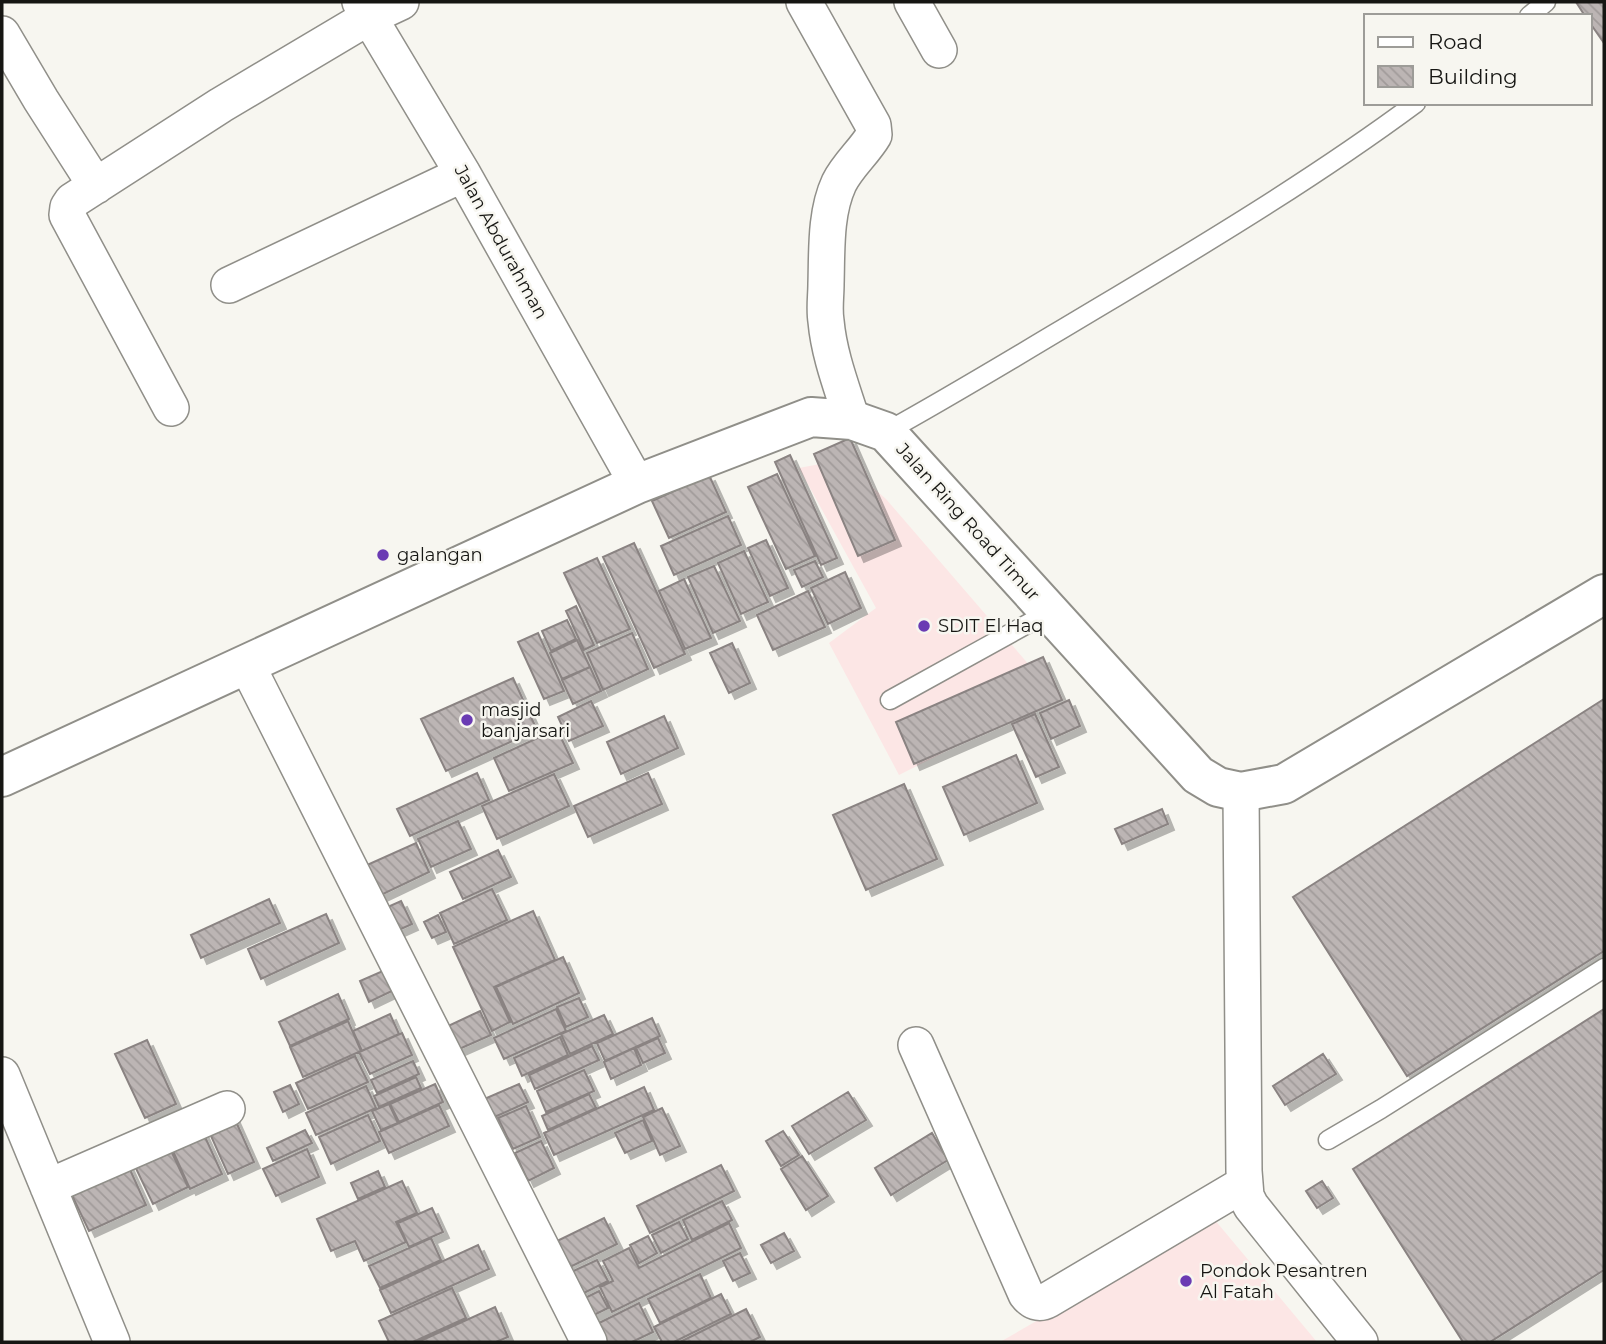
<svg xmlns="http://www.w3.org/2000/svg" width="1606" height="1344" font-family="Montserrat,sans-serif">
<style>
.education{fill:#fce6e5}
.building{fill:url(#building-back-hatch);stroke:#8a8382;stroke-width:2;filter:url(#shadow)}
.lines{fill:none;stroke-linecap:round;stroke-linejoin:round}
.service-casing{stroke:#908f89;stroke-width:21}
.minor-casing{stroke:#908f89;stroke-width:38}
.tertiary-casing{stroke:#908f89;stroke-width:42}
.service{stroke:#fff;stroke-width:18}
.minor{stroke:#fff;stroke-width:35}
.tertiary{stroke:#fff;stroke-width:38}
.poi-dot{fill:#6a3bb3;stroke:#f7f6f0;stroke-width:2.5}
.labels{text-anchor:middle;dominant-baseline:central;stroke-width:5;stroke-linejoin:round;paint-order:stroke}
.street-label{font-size:18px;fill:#161613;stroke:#f7f6f0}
.poi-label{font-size:18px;fill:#161613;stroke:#f7f6f0;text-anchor:start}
</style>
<defs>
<pattern id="building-back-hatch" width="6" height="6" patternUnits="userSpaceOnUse" patternTransform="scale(1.75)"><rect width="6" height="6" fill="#bcb5b4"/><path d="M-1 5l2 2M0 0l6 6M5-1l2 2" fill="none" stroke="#a19b9a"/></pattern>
<filter id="shadow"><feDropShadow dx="6" dy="6" stdDeviation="0" flood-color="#0004"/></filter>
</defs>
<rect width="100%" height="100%" fill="#f7f6f0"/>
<path class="education" d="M841,460L886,499L1056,696L899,775L829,643L876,608L799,468Z
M1214,1219L1317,1342H1000Z"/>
<path class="building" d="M1576,2H1604V43L1590,23V16H1585Z
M850,438L895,540L858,556L814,454Z
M790,455L837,558L821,565L775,462Z
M777,474L815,556L786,569L748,487Z
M709,475L726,512L669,538L652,501Z
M728,516L741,545L674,575L661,546Z
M766,540L788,588L770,596L748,548Z
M634,543L685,654L654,668L603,557Z
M744,551L768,602L741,614L718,563Z
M597,558L630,629L597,643L564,573Z
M815,561L823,577L802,587L794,570Z
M714,566L740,621L713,633L688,577Z
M845,572L861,608L828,624L811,588Z
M684,579L711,638L685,649L659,591Z
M808,591L825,627L773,650L757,615Z
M576,606L594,645L584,650L566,611Z
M567,620L576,639L551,651L542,631Z
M538,633L564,691L544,699L518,642Z
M632,633L648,669L603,690L587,653Z
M577,640L590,667L562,679L550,653Z
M732,643L750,683L729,693L710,653Z
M1043,657L1062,700L914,764L896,722Z
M590,667L601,691L573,704L562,680Z
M513,678L537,730L446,771L421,719Z
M1604,699V951L1407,1076L1293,897Z
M1069,700L1080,726L1051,739L1040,713Z
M591,701L603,726L569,741L558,717Z
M1035,714L1059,767L1036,777L1012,724Z
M664,716L678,748L621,774L607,742Z
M557,729L573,763L509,791L494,758Z
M1016,755L1037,803L964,835L943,787Z
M477,773L489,800L410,836L397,809Z
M648,773L662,804L588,837L574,806Z
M554,774L569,806L497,839L482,806Z
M904,784L937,859L866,890L833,815Z
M1162,809L1168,824L1122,844L1115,829Z
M458,821L471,849L431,867L418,839Z
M416,843L429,872L381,895L367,865Z
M498,850L511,877L463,899L450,872Z
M492,889L507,920L454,944L440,913Z
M269,899L280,923L201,958L191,935Z
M401,901L412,924L392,933L381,910Z
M533,911L555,960L494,987L510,1022L492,1031L453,947Z
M326,914L339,943L261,979L248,949Z
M438,915L446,932L432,938L424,922Z
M563,957L579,993L513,1024L496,987Z
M385,970L394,990L369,1002L360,981Z
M338,994L349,1019L290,1046L279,1022Z
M579,998L588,1017L566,1027L557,1007Z
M556,1009L566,1031L504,1059L494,1038Z
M1604,1009V1270L1490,1342H1463L1353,1169Z
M480,1011L491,1035L457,1050L446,1027Z
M390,1014L399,1034L362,1051L353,1031Z
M604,1015L613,1034L570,1054L561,1034Z
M652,1018L660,1036L605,1061L597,1043Z
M348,1021L361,1051L303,1077L290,1047Z
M402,1033L412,1055L370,1074L359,1052Z
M560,1037L568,1055L522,1076L514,1058Z
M658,1038L665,1053L643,1063L636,1048Z
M147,1040L176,1104L145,1118L115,1054Z
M592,1046L599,1060L535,1089L529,1075Z
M634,1048L641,1065L611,1079L604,1062Z
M1323,1054L1336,1074L1285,1105L1273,1086Z
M355,1056L368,1082L308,1109L296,1083Z
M413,1061L419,1074L377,1093L371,1080Z
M584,1070L594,1091L546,1112L537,1091Z
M416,1077L421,1088L379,1107L374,1096Z
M435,1084L443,1102L399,1122L390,1104Z
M519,1084L528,1102L490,1119L482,1100Z
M290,1085L299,1104L283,1112L274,1092Z
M366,1086L376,1108L316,1135L306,1113Z
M644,1087L654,1110L554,1155L544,1133Z
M848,1092L866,1120L809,1154L792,1126Z
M589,1094L596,1108L548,1130L542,1116Z
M389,1104L398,1123L381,1130L372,1111Z
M439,1105L449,1126L389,1153L379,1132Z
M526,1106L540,1137L513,1149L498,1118Z
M662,1108L680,1146L660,1155L643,1117Z
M233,1115L254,1162L228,1174L207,1127Z
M368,1115L380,1141L331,1164L319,1137Z
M643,1120L652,1141L625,1153L615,1133Z
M200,1126L222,1174L190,1189L168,1140Z
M305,1130L312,1143L273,1161L267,1148Z
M783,1131L799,1155L781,1166L766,1141Z
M932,1133L948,1160L891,1195L875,1168Z
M541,1141L554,1168L528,1181L515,1153Z
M167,1142L188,1187L153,1204L131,1158Z
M307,1149L319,1177L276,1196L263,1169Z
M802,1156L828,1196L806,1210L781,1169Z
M127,1163L146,1205L89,1231L69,1189Z
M721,1165L734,1191L650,1233L637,1206Z
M378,1171L385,1187L358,1199L351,1183Z
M402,1181L417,1213L396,1222L406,1242L364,1261L355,1241L331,1251L317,1219Z
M1322,1181L1333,1198L1317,1208L1306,1191Z
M722,1201L732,1220L692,1240L683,1220Z
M432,1208L443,1232L409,1247L398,1223Z
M604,1218L617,1244L566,1269L553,1243Z
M679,1222L688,1239L661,1253L652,1235Z
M729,1223L741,1248L612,1312L600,1287L613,1281L603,1261L629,1248L639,1268Z
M784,1233L794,1251L771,1263L761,1245Z
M648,1236L657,1253L639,1263L630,1245Z
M431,1238L441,1260L380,1288L369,1266Z
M478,1245L489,1269L391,1313L380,1290Z
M740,1253L750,1273L733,1281L723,1261Z
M597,1260L608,1281L578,1296L567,1274Z
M700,1274L711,1298L660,1323L648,1299Z
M452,1288L466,1318L413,1342H389L379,1321Z
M599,1291L608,1308L588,1318L579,1301Z
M721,1294L731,1314L674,1342H662L654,1327Z
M639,1303L653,1332L632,1342H603L595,1325Z
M495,1307L508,1337L496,1342H418Z
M746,1309L760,1337L750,1342H680Z"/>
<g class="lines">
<g class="service-casing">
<path id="service" d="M1529,16L1546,2
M886,432C964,389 1040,342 1116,297C1218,236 1320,174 1416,103
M890,700L1049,612
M1328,1140L1381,1109L1604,968"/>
</g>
<g class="minor-casing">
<path id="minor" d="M360,2L463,174L637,484
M804,2L873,125L874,135C864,152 848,165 839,183C825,213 827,251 826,284C826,296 824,309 826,321C829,355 842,388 852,420
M912,2L939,50
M2,34L41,100L96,186
M229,285L463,174
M171,408L67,215L68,207L72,201L221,105L369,17L401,2
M247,665L589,1342
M1241,792L1244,1171L1246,1196L1251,1206L1360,1342
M916,1045L1026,1294C1032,1302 1039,1305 1048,1300L1244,1184
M2,1075L112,1342
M48,1187L227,1109"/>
</g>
<g class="tertiary-casing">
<path id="tertiary" d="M2,777L637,484L811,417L852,420L886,432L1198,775L1218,787L1241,792L1284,784L1604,594"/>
</g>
<use href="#service" class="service"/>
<use href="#minor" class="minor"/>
<use href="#tertiary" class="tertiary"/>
</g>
<g class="poi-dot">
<circle cx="383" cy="555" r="7"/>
<circle cx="924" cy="626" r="7"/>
<circle cx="467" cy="720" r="7"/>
<circle cx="1186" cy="1281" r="7"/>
</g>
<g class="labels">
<g class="street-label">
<text transform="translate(501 242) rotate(61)">Jalan Abdurahman</text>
<text transform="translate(968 522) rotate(48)">Jalan Ring Road Timur</text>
</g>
<g class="poi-label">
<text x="397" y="555">galangan</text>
<text x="938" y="626">SDIT El Haq</text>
<text x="481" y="710">masjid<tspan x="481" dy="21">banjarsari</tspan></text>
<text x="1200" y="1271">Pondok Pesantren<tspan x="1200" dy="21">Al Fatah</tspan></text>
</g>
</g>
<rect width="1606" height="1344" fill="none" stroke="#161613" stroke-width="7"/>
<rect x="1364" y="14" width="228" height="91" fill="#f7f6f0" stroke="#9d9c98" stroke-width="2"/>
<rect x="1378" y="37" width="35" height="10" fill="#ffffff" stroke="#9d9c98" stroke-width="2"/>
<text x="1428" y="49" font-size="21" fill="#161613">Road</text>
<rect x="1378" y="66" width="35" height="21" fill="url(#building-back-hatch)" stroke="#9d9c98" stroke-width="2"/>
<text x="1428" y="84" font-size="21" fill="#161613">Building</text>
</svg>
